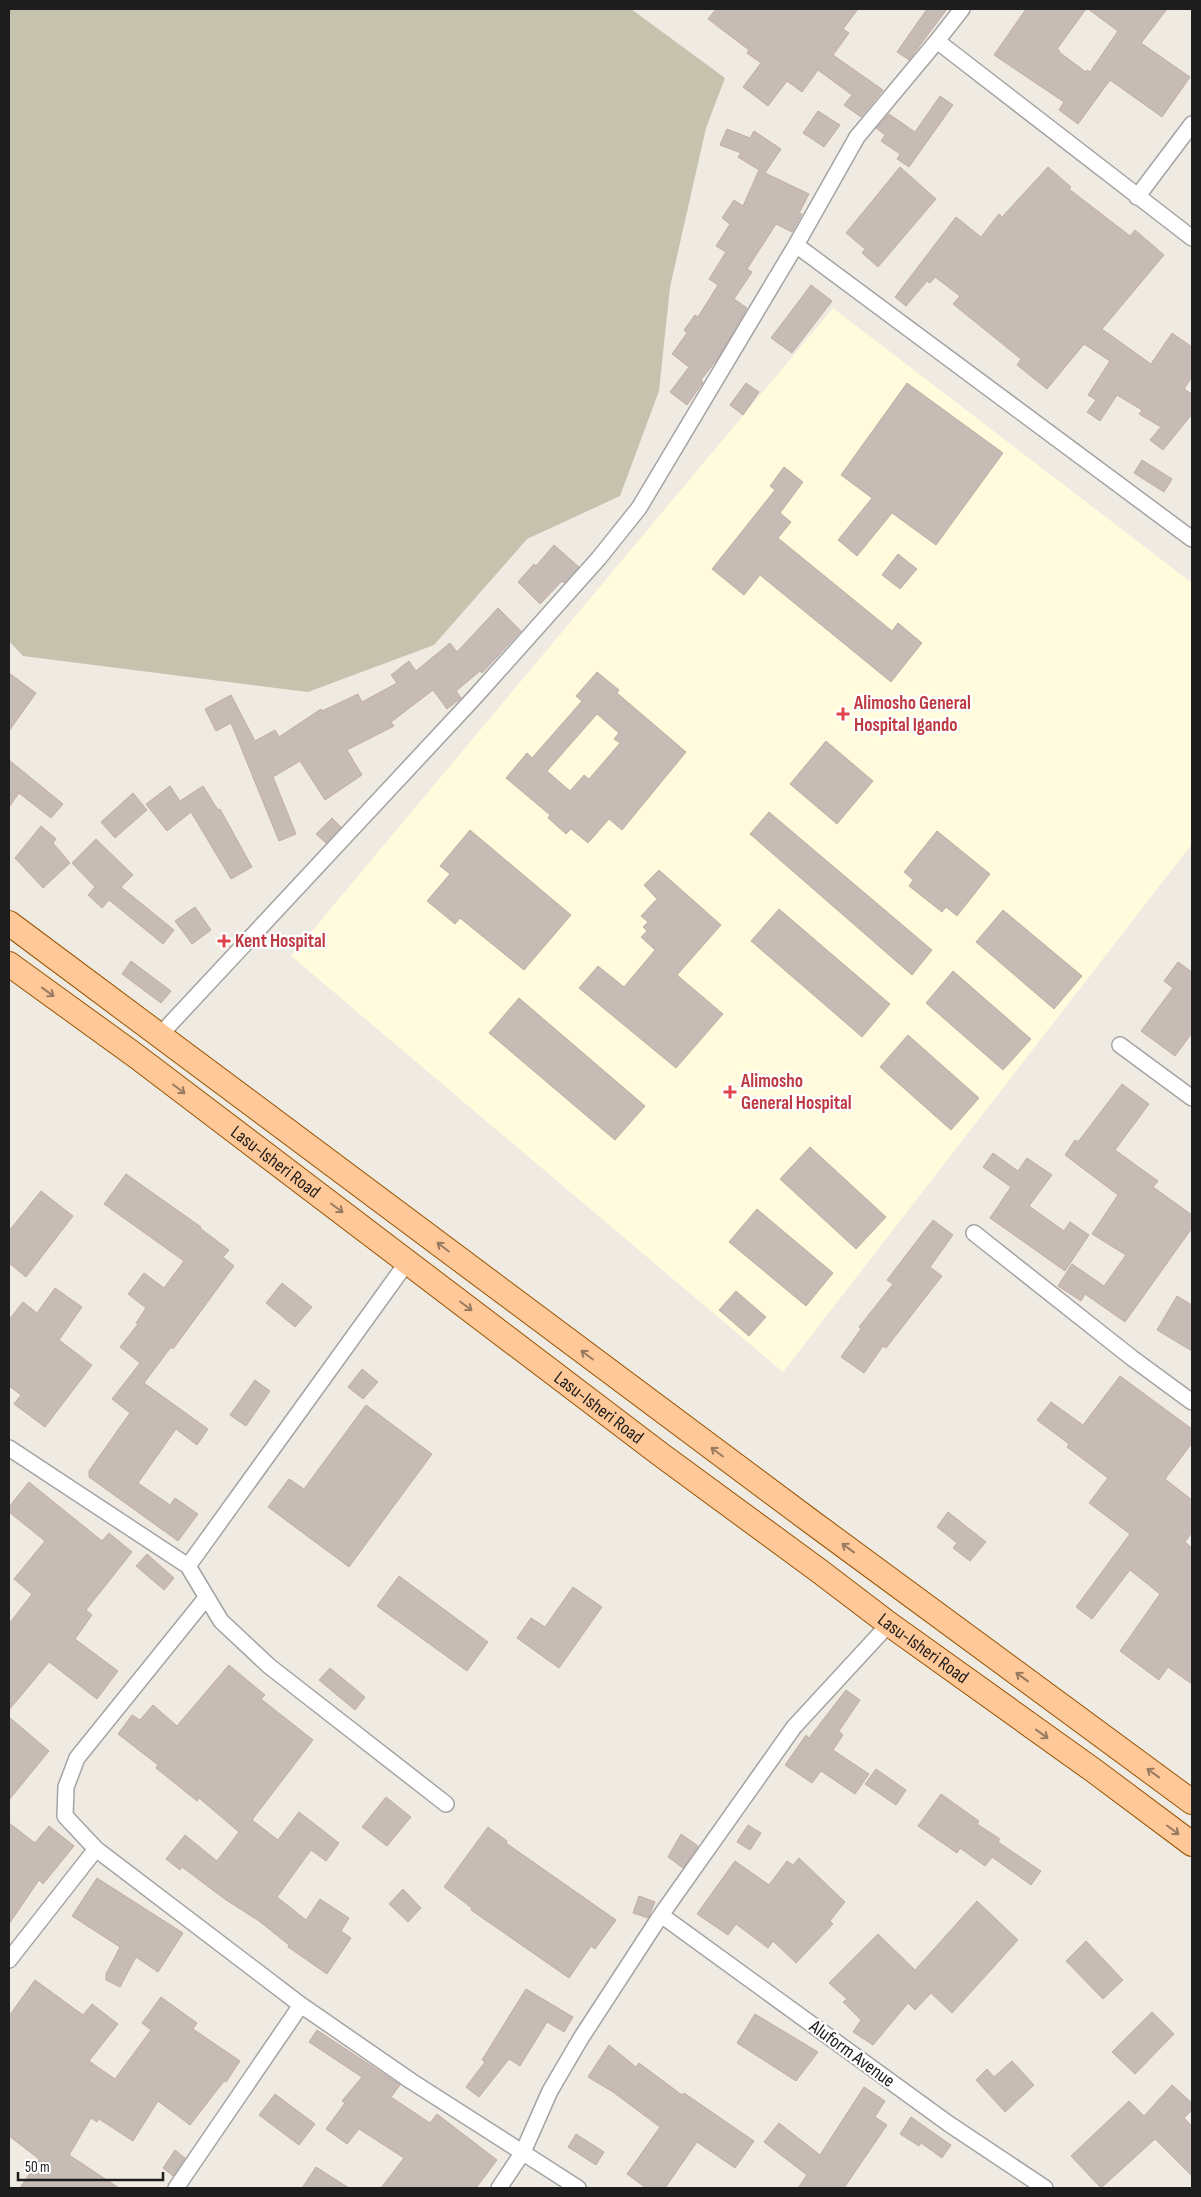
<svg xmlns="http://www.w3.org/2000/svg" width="1201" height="2197" font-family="'Sofia Sans Condensed',sans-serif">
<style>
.education{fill:#fffbdc}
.construction{fill:#c5c2ad}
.building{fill:#c7bbb5;stroke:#c2aea3;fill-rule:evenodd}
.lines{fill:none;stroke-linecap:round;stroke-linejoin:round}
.street-casing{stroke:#a4a4a4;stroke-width:18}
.primary-casing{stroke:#975500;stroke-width:26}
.street{stroke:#fff;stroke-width:15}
.primary{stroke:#ffc898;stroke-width:24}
.oneway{stroke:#997b61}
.health-dot{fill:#e0444e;stroke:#fff;stroke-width:2}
.labels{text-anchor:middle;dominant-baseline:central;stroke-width:4.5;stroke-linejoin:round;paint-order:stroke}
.health-label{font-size:19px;font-weight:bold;fill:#be3a42;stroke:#fff;text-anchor:start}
.street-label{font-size:19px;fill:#1d1d1d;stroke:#fff}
</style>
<rect width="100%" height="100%" fill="#efeae2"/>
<path class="education" d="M833,308L1192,583V844L783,1372L291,956Z"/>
<path class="construction" d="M9,9H631L725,78L706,128L670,287L659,391L620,496L527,539L434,645L308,692L23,656L9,641Z"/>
<path class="building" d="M716,9H858L843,29L849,33L833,55L883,90L861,117L844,105L852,95L818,70L802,92L787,81L768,106L743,87L761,63L747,53L749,50L708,19Z
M927,9H947L909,60L897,52Z
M1026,9H1086L1057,49L1060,51L1059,52L1086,72L1087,70L1090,72L1118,31L1088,9H1167L1141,43L1190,77L1162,117L1110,80L1078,124L1059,110L1064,102L994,55Z
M940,96L953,105L909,167L897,159L900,154L881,141L885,135L876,128L889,114L915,132Z
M818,111L840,125L824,147L803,133Z
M727,129L750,138L754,131L781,149L765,173L809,194L799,213L802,214L792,232L776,224L747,269L752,272L734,299L747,308L718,358L701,380L703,382L687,405L670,392L689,367L672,354L687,333L684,330L695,315L698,317L718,285L709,279L726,252L716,246L730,224L722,218L734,200L743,206L759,170L738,157L741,153L720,145Z
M900,167L936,199L878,267L862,253L865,249L846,233Z
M1048,167L1071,187L1069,189L1130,236L1135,230L1164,255L1102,329L1151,364L1172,333L1192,347V377L1184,389L1192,394V414L1163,450L1150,440L1161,427L1139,414L1142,410L1117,395L1100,421L1087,412L1096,400L1088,395L1110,361L1084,344L1047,389L1017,365L1021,359L953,304L960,296L935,277L930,283L927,281L906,306L895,297L956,217L981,237L999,214L1002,217Z
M811,285L832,301L792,353L771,338Z
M746,383L759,392L743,415L730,405Z
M907,383L1003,453L936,545L892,513L857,556L838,540L872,498L841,475Z
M1142,460L1172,479L1164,492L1134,473Z
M784,467L803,482L780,513L791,522L778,538L892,631L898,623L922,643L891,682L760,575L744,595L712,569L775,490L770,486Z
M554,545L579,567L564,583L562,581L540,604L518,582L534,564L536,566Z
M898,554L917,569L900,589L882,575Z
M498,608L521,631L482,673L480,671L456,691L461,698L447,709L433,690L391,722L394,726L347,750L362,775L325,800L300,761L273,777L296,834L279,841L231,723L216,731L205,709L231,695L255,741L275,730L279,737L321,709L322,711L358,694L362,702L397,683L391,675L409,661L416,671L450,643L457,652Z
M597,672L619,690L617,693L686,752L622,830L609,819L588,843L571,829L566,834L548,818L550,815L506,778L527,753L532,758L582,701L576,696ZM597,714L619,733L614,739L620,743L589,779L584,775L570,791L547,771Z
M9,673L36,693L9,731Z
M826,741L873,781L837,824L790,784Z
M9,760L63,804L51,818L19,793L9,807Z
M170,786L180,801L203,786L218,810L220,809L252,867L231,879L191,812L167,831L146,804Z
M133,793L147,810L115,838L101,822Z
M769,812L932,950L912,975L750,834Z
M332,818L341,827L326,843L316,834Z
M41,826L56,839L53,843L70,863L43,888L15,858Z
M470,830L571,915L524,970L460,918L455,924L427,901L450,874L440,866Z
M937,831L990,874L957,916L946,907L942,912L909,886L913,880L904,872Z
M96,839L133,875L121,887L174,930L163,944L109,900L102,908L88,895L95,887L72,863Z
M659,870L721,925L677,975L723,1014L676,1068L579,988L598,966L624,987L655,950L641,937L647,931L643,927L648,922L641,916L657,899L644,885Z
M195,907L211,930L192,944L175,921Z
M779,909L890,1004L862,1037L751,941Z
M1003,910L1082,976L1054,1009L976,942Z
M131,961L171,991L161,1003L122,974Z
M1178,962L1192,972V1033L1175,1056L1141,1031L1173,988L1164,981Z
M953,971L1031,1039L1003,1070L926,1003Z
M519,998L645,1106L615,1140L489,1033Z
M908,1035L979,1098L951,1130L880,1067Z
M1122,1084L1149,1104L1115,1150L1158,1181L1153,1187L1192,1215V1228L1125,1322L1085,1294L1081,1301L1058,1286L1072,1264L1104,1286L1126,1255L1092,1234L1118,1195L1065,1155L1075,1140L1078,1142Z
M810,1147L886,1217L856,1249L780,1179Z
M993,1153L1018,1171L1027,1158L1052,1175L1029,1206L1064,1231L1070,1222L1089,1235L1065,1271L990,1218L1011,1187L983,1167Z
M126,1174L201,1227L200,1228L229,1250L223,1257L234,1266L173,1349L171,1347L144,1383L208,1429L197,1445L176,1429L138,1483L170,1505L175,1498L198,1514L178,1541L89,1477V1471L130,1413L112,1399L140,1363L120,1347L138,1324L136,1323L146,1308L128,1294L144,1273L164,1288L184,1261L104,1204Z
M41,1191L73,1216L26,1277L9,1263V1231Z
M757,1209L833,1273L806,1306L729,1242Z
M933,1220L953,1235L930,1267L942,1276L886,1348L883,1346L864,1373L841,1357L861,1329L859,1327L893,1284L887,1280Z
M282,1283L312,1307L295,1327L266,1303Z
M55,1288L82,1307L59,1340L92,1365L45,1427L14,1404L21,1395L9,1386V1320L23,1302L37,1313Z
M736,1291L766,1317L749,1336L719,1310Z
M1177,1296L1192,1305V1351L1157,1330Z
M362,1369L378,1382L363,1399L348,1387Z
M1120,1376L1192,1429V1443L1165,1479L1192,1500V1532L1185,1542L1192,1548V1684L1168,1667L1159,1680L1120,1651L1160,1594L1130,1570L1092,1619L1076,1607L1130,1534L1089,1503L1108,1478L1067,1447L1069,1444L1037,1420L1051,1402L1083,1425Z
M255,1380L270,1391L246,1426L230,1415Z
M366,1405L432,1454L349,1567L268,1507L289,1479L304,1489Z
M29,1482L102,1541L109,1533L132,1552L86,1610L92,1615L75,1639L118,1671L97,1699L49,1662L9,1710V1624L32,1594L14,1579L45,1541L9,1512V1507Z
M948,1512L986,1542L970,1561L953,1548L957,1543L937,1527Z
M147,1554L174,1578L164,1590L136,1566Z
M399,1576L488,1642L467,1671L377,1606Z
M573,1587L602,1607L559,1668L517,1638L531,1618L545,1627Z
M229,1665L265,1695L261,1699L313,1740L252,1820L278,1840L299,1812L339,1843L326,1861L311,1850L277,1897L306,1920L320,1899L349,1918L341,1931L351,1938L327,1974L288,1947L289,1945L259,1921L226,1900L182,1867L180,1870L166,1859L185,1835L217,1861L239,1832L199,1798L197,1801L156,1768L158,1765L118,1734L132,1715L140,1720L153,1705L177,1726Z
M330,1668L365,1697L355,1710L319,1680Z
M846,1690L860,1700L839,1731L843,1735L833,1750L869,1774L855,1794L821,1771L812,1783L785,1765L806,1735L809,1738Z
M9,1717L49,1751L9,1800Z
M876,1769L906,1790L896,1805L865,1784Z
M941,1794L979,1821L977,1824L1000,1839L998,1842L1041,1871L1031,1885L992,1857L985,1866L960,1848L957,1853L918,1826Z
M386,1797L411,1817L387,1846L362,1827Z
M9,1823L35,1843L49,1826L74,1846L43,1884L39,1880L9,1924Z
M748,1825L761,1833L750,1850L737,1842Z
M488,1827L507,1841L506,1843L616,1920L595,1949L591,1946L569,1978L471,1910L472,1908L444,1887Z
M681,1834L698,1846L683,1868L668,1857Z
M799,1858L845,1902L830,1921L833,1924L796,1963L773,1941L768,1948L736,1924L728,1935L697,1914L735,1861L769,1885L787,1861L793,1865Z
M97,1878L183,1933L158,1972L136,1957L120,1987L106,1980V1974L120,1947L72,1916Z
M403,1889L421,1908L408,1922L389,1904Z
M639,1896L655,1902L648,1918L633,1913Z
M977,1901L1018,1940L952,2013L931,1993L915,2010L908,2003L873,2045L853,2032L861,2020L843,2002L847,1999L829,1983L878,1934L915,1970Z
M1086,1941L1123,1980L1103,1999L1066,1961Z
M35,1980L83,2015L92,2004L118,2024L89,2061L115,2079L151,2030L142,2023L161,1997L197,2023L193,2029L240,2061L226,2082L224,2081L190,2125L158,2101L133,2141L99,2119L97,2122L91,2118L69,2155L119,2188H20L39,2159L9,2136V2016Z
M526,1989L573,2017L564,2032L547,2022L520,2066L509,2059L479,2097L466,2087L485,2062L482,2060Z
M1152,2012L1174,2034L1135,2074L1112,2052Z
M755,2014L818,2052L796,2081L737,2043Z
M317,2030L400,2085L391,2097L430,2123L437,2114L497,2160L476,2188H381L404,2158L359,2129L347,2144L326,2129L345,2103L342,2101L362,2077L309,2042Z
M609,2045L636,2067L639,2063L682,2095L684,2093L754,2141L735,2168L697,2142L665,2188H646L627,2174L660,2127L613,2092L588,2077Z
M1012,2061L1034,2085L1005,2112L976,2080L987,2069L994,2077Z
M1172,2085L1192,2103V2110L1184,2118L1192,2126V2176L1155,2139L1101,2188L1071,2156L1129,2101L1144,2116Z
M864,2087L885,2101L875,2117L887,2125L844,2188H798L807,2175L764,2142L779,2123L820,2155Z
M275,2094L315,2124L299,2145L259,2115Z
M911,2117L951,2145L942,2158L921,2143L919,2146L900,2134Z
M576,2134L604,2152L596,2165L568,2147Z
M175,2150L185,2158L173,2176L163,2168Z
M316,2167L349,2188H302Z"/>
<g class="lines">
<g class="street-casing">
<path id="street" d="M937,41L1192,238
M1137,197L1192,124
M796,245L1192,539
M159,1036L474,698L599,558L639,508L796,245L857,137L937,41L962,9
M1120,1045L1192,1098
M974,1233L1132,1358L1192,1402
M9,1448L188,1566L221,1621L269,1666L446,1804
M188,1566L408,1261
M206,1598L77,1758L66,1787L65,1816L96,1849L301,2005L411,2081L578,2188
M661,1915L949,2124L1045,2188
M9,1960L96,1849
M176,2188L301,2005
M499,2188L523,2152L550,2091L581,2038L661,1915L794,1727L889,1624"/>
</g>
<g class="primary-casing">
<g id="primary">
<path d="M9,923L813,1523L1192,1802"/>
<path id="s1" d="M9,964L136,1056L660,1454L818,1570L889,1624L1093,1770L1192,1844"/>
</g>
</g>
<use href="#street" class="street"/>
<use href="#primary" class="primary"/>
</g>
<defs><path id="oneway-shaft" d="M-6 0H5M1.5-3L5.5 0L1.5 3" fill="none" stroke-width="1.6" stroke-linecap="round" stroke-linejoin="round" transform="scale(1.25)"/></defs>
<g class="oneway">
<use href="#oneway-shaft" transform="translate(48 992) rotate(36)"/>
<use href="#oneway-shaft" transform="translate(179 1089) rotate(37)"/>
<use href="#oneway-shaft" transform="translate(337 1208) rotate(37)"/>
<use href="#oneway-shaft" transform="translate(443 1247) rotate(-143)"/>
<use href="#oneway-shaft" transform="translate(466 1306) rotate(37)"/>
<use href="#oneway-shaft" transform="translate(587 1355) rotate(-143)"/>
<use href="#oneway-shaft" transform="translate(717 1452) rotate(-143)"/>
<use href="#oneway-shaft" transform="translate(848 1548) rotate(-144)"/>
<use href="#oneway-shaft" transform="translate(1022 1677) rotate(-144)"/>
<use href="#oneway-shaft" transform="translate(1042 1734) rotate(36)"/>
<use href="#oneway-shaft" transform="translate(1153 1773) rotate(-144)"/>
<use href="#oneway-shaft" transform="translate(1173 1830) rotate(37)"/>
</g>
<g class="health-dot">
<path d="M840.5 706.5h5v5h5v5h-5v5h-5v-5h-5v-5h5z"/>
<path d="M221.5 933.5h5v5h5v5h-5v5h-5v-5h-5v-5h5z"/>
<path d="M727.5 1084.5h5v5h5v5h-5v5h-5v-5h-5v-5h5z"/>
</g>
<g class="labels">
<g class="health-label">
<text x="854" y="703">Alimosho General<tspan x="854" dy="22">Hospital Igando</tspan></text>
<text x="235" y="941">Kent Hospital</text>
<text x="741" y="1081">Alimosho<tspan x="741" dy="22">General Hospital</tspan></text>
</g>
<g class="street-label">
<text stroke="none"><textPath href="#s1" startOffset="332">Lasu-Isheri Road</textPath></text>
<text stroke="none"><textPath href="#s1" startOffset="738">Lasu-Isheri Road</textPath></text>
<text stroke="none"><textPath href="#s1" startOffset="1142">Lasu-Isheri Road</textPath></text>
<text transform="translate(852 2054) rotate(36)">Aluform Avenue</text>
</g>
</g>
<rect width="1201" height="2197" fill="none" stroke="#1d1d1d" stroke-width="20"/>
<path d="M18 2172v8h145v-8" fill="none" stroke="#1d1d1d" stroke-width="2.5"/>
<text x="25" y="2172" font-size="15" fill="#1d1d1d" stroke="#ffffff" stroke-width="4" paint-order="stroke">50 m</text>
</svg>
